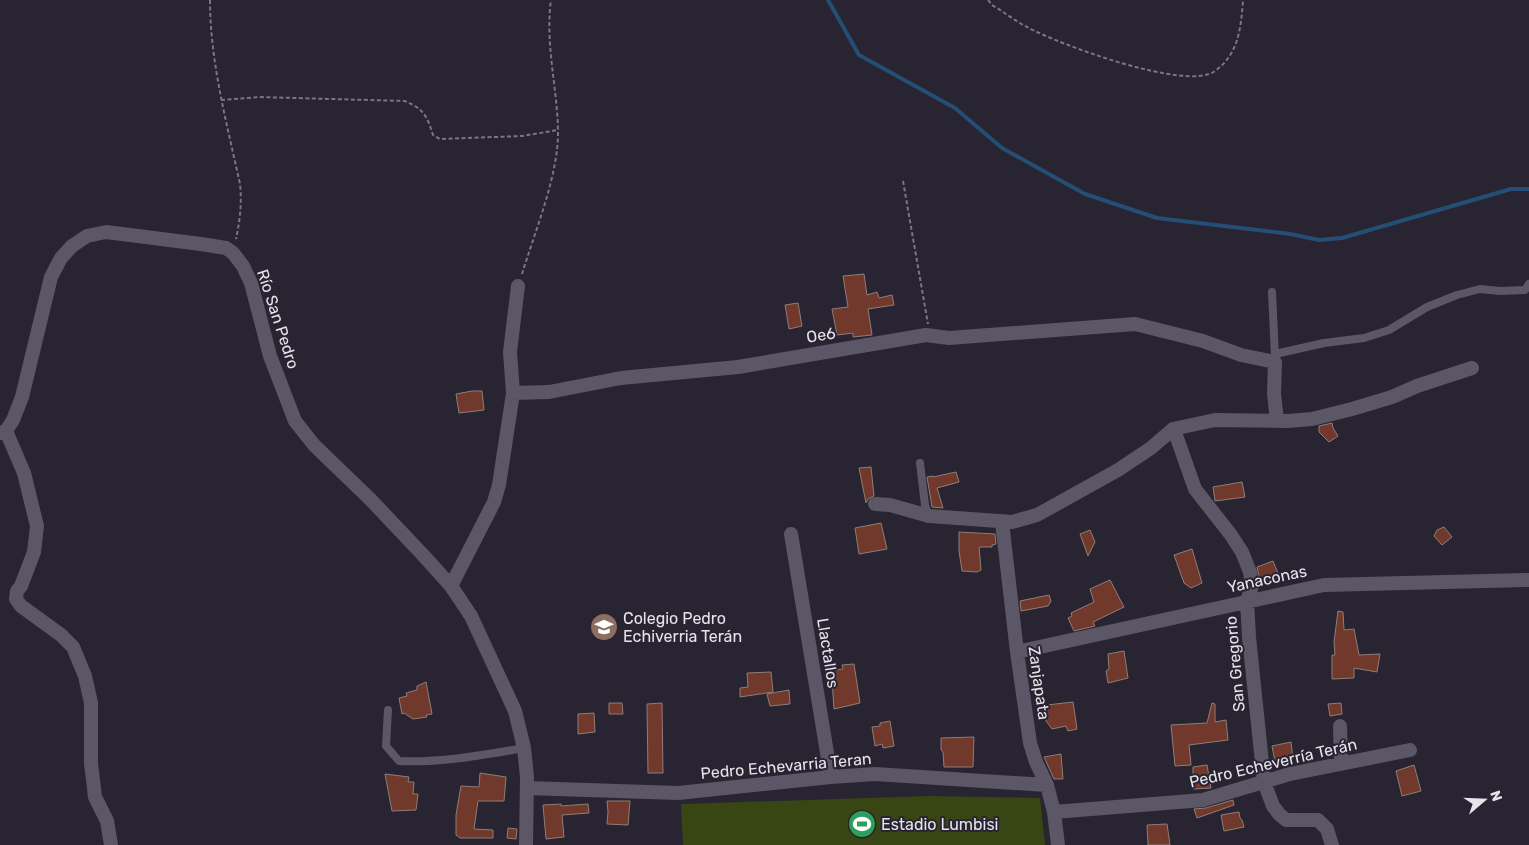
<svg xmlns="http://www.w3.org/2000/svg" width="1529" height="845" font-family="Rubik,sans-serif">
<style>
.green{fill:#374613}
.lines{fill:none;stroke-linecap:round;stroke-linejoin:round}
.stream{stroke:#244e75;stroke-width:4}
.building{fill:#70392c;stroke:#907d79}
.path{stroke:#7b7681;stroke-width:2;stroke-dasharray:4 2.5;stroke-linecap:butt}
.service{stroke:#5c5766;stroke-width:8}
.minor{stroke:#5c5766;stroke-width:14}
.labels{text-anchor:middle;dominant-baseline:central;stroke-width:4;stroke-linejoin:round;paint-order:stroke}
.street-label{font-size:16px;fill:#e6e3eb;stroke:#292431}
.poi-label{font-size:16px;fill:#e6e3eb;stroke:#292431;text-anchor:start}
</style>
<rect width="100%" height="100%" fill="#292431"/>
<path class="green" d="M929,796L1040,798L1045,845H683L681,804Z"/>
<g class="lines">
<path class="stream" d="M828,0L859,55L955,108L1002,148L1085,194L1157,218L1290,234L1319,240L1342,238L1511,189H1529"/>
</g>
<path class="building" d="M864,274L867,295L877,292L879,298L892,295L894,305L868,309L872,335L853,337V333L837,335L832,309L848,307L843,276Z
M798,303L802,326L789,329L785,305Z
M472,391H482L484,410L459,413L456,394Z
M1332,423L1333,428L1338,436L1329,442L1319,432V426Z
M871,467L874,496L868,499L866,503L859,468Z
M956,472L959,482L937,488L943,508L932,507L927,477L933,476V477Z
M1242,482L1245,497L1215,501L1213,487Z
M881,523L887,549L859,554L855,528Z
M1444,527L1452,537L1442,545L1434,536L1437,530Z
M1090,530L1095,542L1088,556L1080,534Z
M959,532L995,534L996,544L992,545V547H979L981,570L977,572L962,571L959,551Z
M1192,549L1202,583L1191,588L1184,583L1174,555Z
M1273,561L1280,578L1261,585L1257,567Z
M1110,580L1124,607L1093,622L1095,626L1074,631L1068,618L1072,616L1071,613L1094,602L1090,589Z
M1049,595L1051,601L1048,606L1021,611L1020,601Z
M1338,611L1343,612L1344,630L1354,629L1359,655L1380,654L1377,672L1354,668V678L1332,679V655H1335L1334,642Z
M1124,651L1128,678L1108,683L1106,671L1109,669L1108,654Z
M854,664L860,703L834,709L832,680H829L827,671L843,669L842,665Z
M771,672L773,692L740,697V688L748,687L747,673Z
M426,682L432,714L426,715L427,717L413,719L404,713L402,714L399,698L407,696L406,693L417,690V686Z
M789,690L790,704L770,706L767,694Z
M1073,702L1077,729L1068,731L1066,726L1052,729L1044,718L1047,705Z
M609,703H622L623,714H609Z
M662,703L663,773H648L647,704Z
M1212,703L1215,704V722L1226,720L1228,740L1189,745L1191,765L1175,766L1171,725L1207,723Z
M1341,703L1342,714L1330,716L1328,704Z
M594,713L595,732L578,734V714Z
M890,721L894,746L883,748L882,744L875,746L872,727L880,726V723Z
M974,737L973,767H944L943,752L941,750V738Z
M1291,742L1293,759L1275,762L1272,746Z
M1061,754L1063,779H1054L1044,757Z
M1207,765L1211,788L1193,789V767Z
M1414,765L1421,791L1402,796L1396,771Z
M480,773L506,777L504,801H478L474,829L493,830V838H460L456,835V815L461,786L479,787Z
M385,774L409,777L408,782H414L413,794H418L416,810L392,811Z
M1233,800L1234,805L1197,818L1194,809L1206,808Z
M607,801H630L628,825L607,824L608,812Z
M561,804V806L588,804L589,813L562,815L564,837L546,839L543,805Z
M1239,812L1240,818L1242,820L1244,827L1224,831L1221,815Z
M1167,824L1170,845H1148L1147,825Z
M508,828L517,829L516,839L507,838Z"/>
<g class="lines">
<path class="path" d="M210,0C210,62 227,124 240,184C242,203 240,220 236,239
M988,0L992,5C1004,12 1015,21 1027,27C1058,44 1187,92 1215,71C1239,54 1241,27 1243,0
M221,100L259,97L405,101C424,109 427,116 433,135L440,139L522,136L558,130
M903,181L928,324
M522,274C535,231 559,174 558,130C557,86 545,43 551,0"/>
<path class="service" d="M1272,292L1275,357
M1275,354L1324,343L1364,338L1389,330L1427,307L1457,295L1480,289L1500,291L1525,290L1529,284
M920,463L925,505L929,516
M388,710L386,746L399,761C441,763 483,755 524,748"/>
<path class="minor" d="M513,393L549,392L621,378L738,367L926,335L949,338L1135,324L1203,341L1241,355L1275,362L1274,393L1277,421
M1173,429L1177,438L1195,489L1231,535L1242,552L1250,572L1252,586L1247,601L1249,637L1264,782L1273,806L1279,814L1286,820H1318L1327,829L1332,845
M6,431L24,473L37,526L34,552L21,586L17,591L16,599L21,606L61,635L73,647L85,676L91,703V763L95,797L107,821L111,845
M0,433L6,431L13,420L22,397L51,277L61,258L72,246L87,236L106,232L201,244L226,248L233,253L243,266L251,283L270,356L295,421L314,445L371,500L423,555L451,586L471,616L515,711L524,748L527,777L526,845
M875,504L890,505L929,516L1012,522L1037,515L1118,470L1151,448L1173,429L1215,420L1288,421L1312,419L1352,409L1392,397L1417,386L1472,368
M1002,522L1017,652L1030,743L1036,762L1047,785L1054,812L1058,845
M791,534L831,777
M451,586L494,502L499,485L513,393L510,352L518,286
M1017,652L1324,585L1529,580
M1340,726L1341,764
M527,788L678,793L831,777L875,774L1047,785
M1054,812L1203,800L1290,774L1410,750"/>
</g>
<defs>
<g id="school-disc" transform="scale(1.4375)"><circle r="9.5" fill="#8d6e63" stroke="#292431"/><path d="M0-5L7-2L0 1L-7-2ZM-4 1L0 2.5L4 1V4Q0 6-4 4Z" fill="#fff"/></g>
<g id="stadium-disc" transform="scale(1.4375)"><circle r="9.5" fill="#2e9e5b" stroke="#292431"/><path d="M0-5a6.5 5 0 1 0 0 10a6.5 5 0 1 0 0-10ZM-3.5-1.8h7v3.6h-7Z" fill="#fff"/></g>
</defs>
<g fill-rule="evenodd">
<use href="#school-disc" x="604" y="627"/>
<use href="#stadium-disc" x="862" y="824"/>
</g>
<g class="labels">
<g class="street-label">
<text transform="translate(278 319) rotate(72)">Río San Pedro</text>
<text transform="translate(821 335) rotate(-9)">Oe6</text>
<text transform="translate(1267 579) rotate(-12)">Yanaconas</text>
<text transform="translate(828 653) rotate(81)">Llactallos</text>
<text transform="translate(1235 664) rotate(-95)">San Gregorio</text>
<text transform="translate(1039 683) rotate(82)">Zanjapata</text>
<text transform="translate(1273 763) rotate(-13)">Pedro Echeverría Terán</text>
<text transform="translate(786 766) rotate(-5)">Pedro Echevarria Teran</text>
</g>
<g class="poi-label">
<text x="623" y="618">Colegio Pedro<tspan x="623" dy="18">Echiverria Terán</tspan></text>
<text x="881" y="824">Estadio Lumbisi</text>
</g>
</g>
<g transform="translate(1484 800) rotate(71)" stroke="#292431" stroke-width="4" paint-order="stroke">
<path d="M0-4L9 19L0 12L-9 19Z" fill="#e6e3eb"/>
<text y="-8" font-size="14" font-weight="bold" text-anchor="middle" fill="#e6e3eb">N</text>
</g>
</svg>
